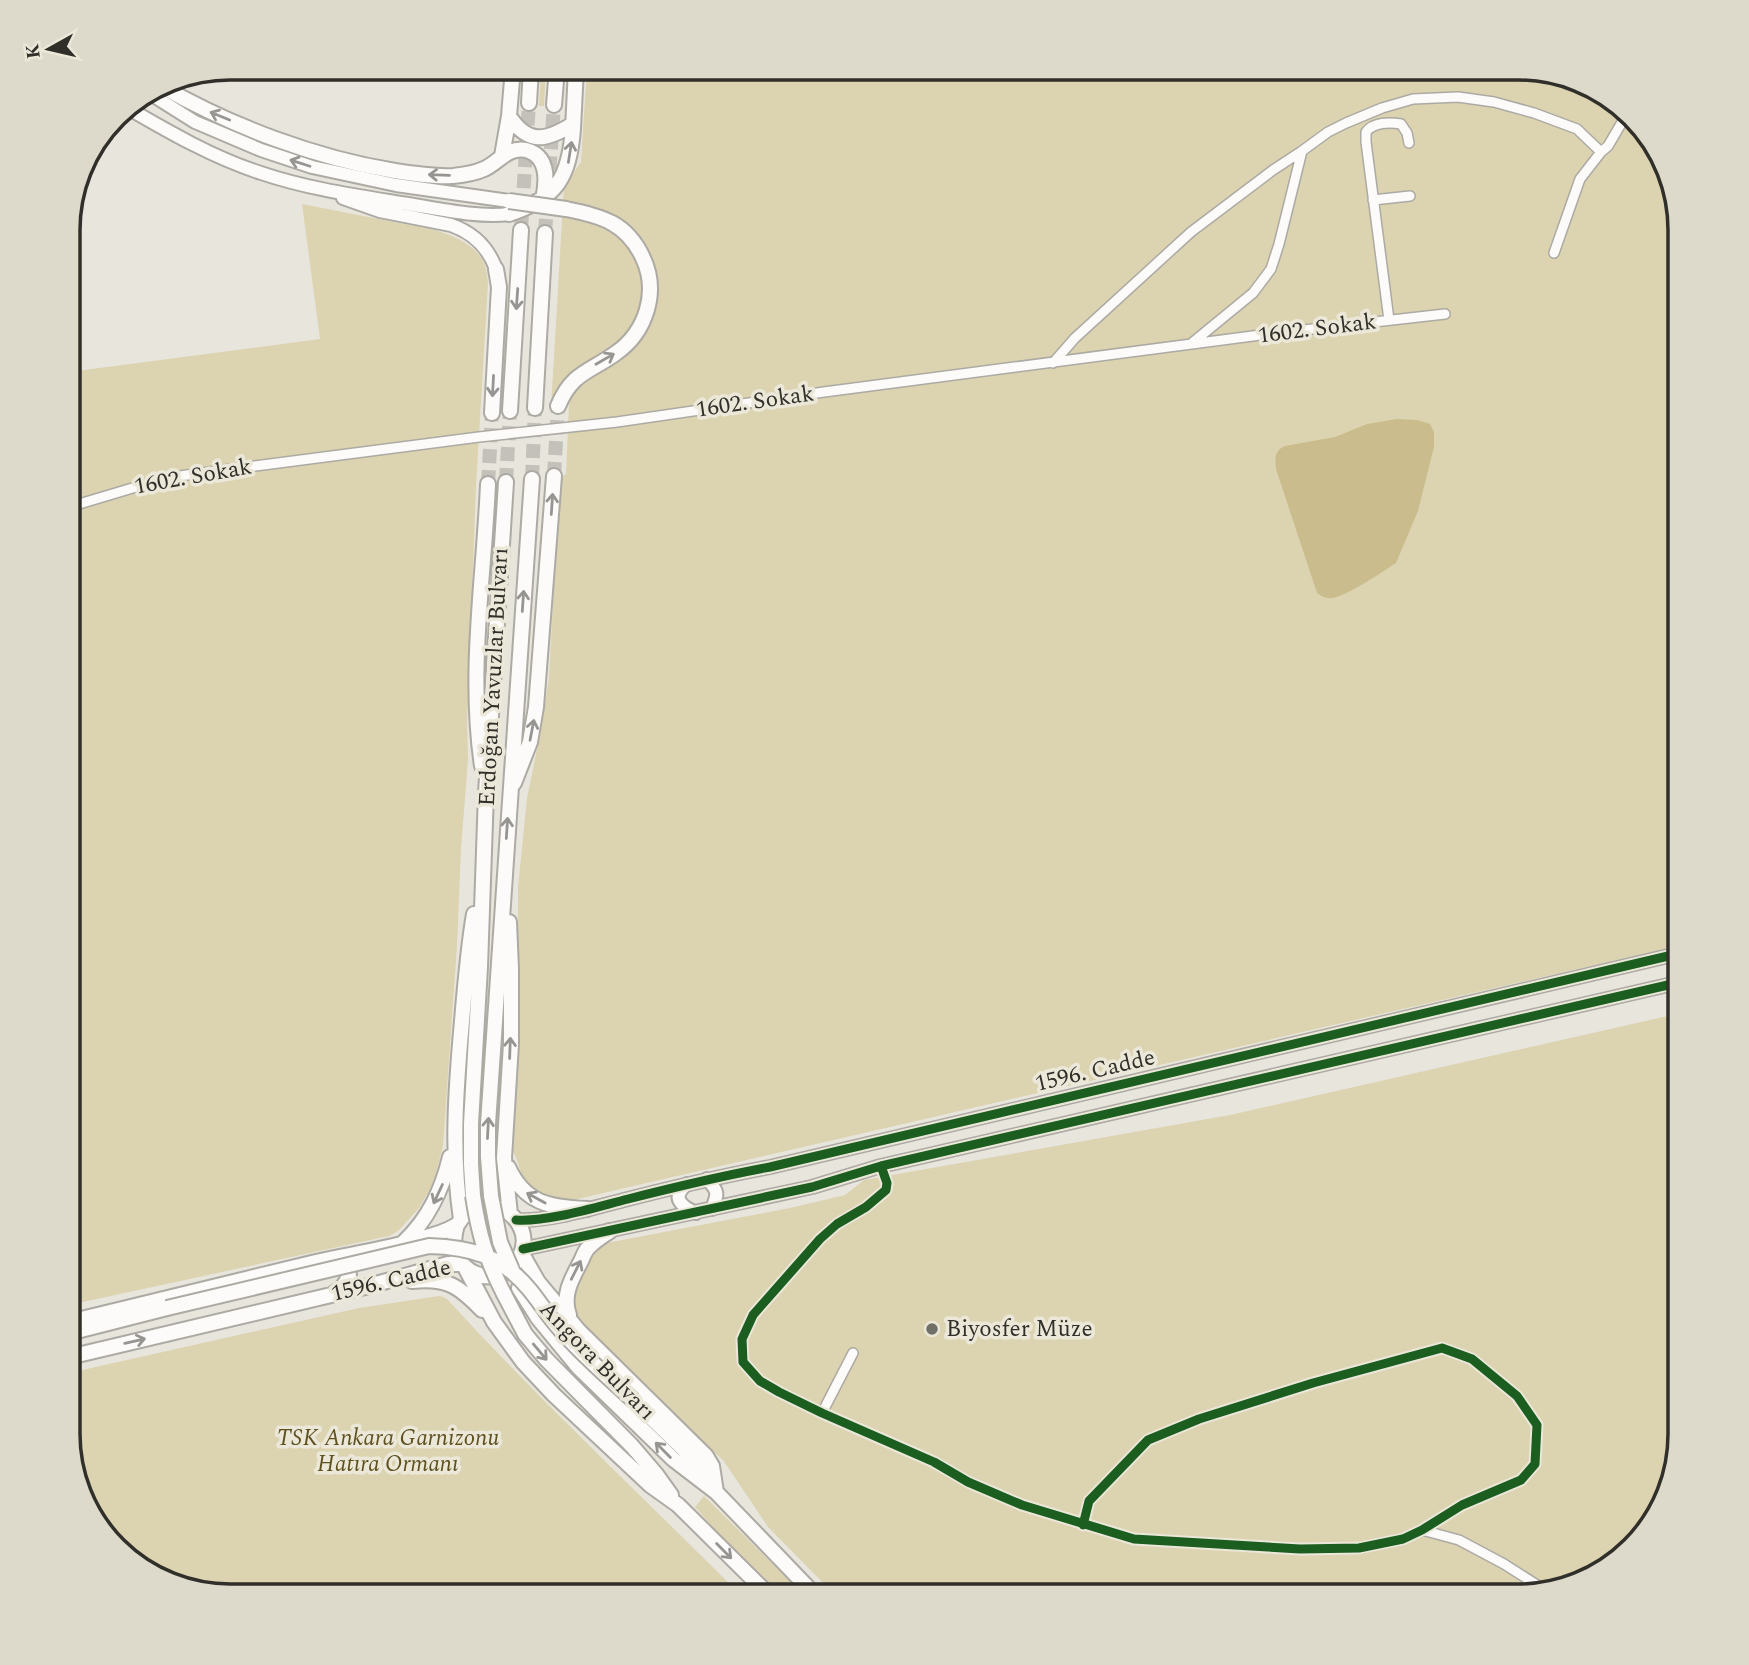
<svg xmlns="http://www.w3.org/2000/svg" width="1749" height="1665" font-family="Spectral,serif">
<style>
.green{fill:#dcd3b1}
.water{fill:#cabc8c}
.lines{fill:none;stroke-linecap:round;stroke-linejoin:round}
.primary-tunnel{stroke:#c3c1b9;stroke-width:14;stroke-dasharray:14 7;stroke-linecap:butt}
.street-casing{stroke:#acaaa3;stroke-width:12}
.secondary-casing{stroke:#acaaa3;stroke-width:16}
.primary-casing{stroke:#acaaa3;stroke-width:18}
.street{stroke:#fcfbfa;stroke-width:9}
.secondary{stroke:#fcfbfa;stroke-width:12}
.primary{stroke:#fcfbfa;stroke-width:14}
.primary-bridge-casing{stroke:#acaaa3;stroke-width:18;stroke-linecap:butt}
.primary-bridge{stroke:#fcfbfa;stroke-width:14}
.cycleway-casing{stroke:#ece8d9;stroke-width:13}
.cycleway{stroke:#1b5e20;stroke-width:9}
.oneway{stroke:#969592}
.poi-dot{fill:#706f68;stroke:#ece8d9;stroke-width:2.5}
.labels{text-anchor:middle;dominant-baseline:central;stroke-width:7;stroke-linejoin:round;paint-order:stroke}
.street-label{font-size:23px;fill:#302f29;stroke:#ece8d9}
.poi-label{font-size:23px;fill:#302f29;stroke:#ece8d9;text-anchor:start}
.park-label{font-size:23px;font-style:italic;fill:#5e511e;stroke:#ece8d9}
.rim{fill:none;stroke:#302f29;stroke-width:3.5}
</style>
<rect width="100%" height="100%" fill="#e8e5dd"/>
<path class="green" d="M541,68H546L544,106H539Z
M587,68L1528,69L1590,85L1633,116L1668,168L1680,221L1681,945L573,1200C555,1201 532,1195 523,1177C518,1168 518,1158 512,1150L518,1047V887L527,798L542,725L549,677L560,478L566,474L569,404L551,407L564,186L581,162Z
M302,204L435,230C454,236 478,245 485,266C487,271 487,277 488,283L476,486L467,721L468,760L461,849L457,946L443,1146L433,1184L419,1208L398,1231L389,1236L69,1305V372L320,339Z
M1681,1013V1434L1668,1497L1633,1549L1581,1584L1528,1596L837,1597L768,1527L723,1460L656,1400L641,1382L597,1339L576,1316L573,1299L575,1290L591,1259L601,1244L790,1208L845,1195L864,1180L1230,1115Z
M439,1296L444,1297L448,1300C542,1403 644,1498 743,1597H231L168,1584L116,1549L81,1497L69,1444V1373L359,1308Z
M704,1496L806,1597H784L718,1533L695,1507Z"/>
<path class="water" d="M1397,419L1417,420L1430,424L1434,432V447L1418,511L1396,563C1382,572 1347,596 1332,598C1326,599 1321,596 1317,593L1276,469C1275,458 1274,451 1285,446L1335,437L1367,424Z"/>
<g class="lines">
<path class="primary-tunnel" d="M521,230L529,103
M545,233L554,105
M554,476L558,406
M532,479L535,408
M506,482L510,411
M488,484L492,413"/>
<g class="street-casing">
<path id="street" d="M1373,200L1410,196
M1554,253L1580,179L1601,152
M1389,320L1366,142V132C1373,122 1390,122 1401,124L1407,133L1409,143
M1192,343L1253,293L1271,269L1279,244L1302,151L1328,132L1346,123L1382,108L1413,99L1458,97L1494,102L1534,113L1577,129L1601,152L1608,146L1628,112
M1053,363L1075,338L1191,232L1273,170L1302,151
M69,507L166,478L201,473L479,437L617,422L824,392L1268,334L1445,314
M881,1166L887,1183L886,1190L866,1207L837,1224L820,1239L753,1315L742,1339L743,1362L760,1381L779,1392L822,1413L934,1462L968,1482L1022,1505L1134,1539L1300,1549L1359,1548L1403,1539L1422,1530L1462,1505L1521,1480L1535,1464L1537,1425L1517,1396L1472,1359L1442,1348L1313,1383L1199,1419L1148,1440L1089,1501L1083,1525
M822,1413L853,1353
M1422,1530L1459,1540L1504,1564L1548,1592"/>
</g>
<g class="secondary-casing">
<path id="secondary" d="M149,93L195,122L261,150L312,167L396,185L509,201
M126,107C169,132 214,158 261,173C308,189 359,196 408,204C439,209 479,218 509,214
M343,198L380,211L451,225C474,233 488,247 496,269
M707,1179C719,1192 718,1193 712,1209
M687,1184C671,1197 680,1206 696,1213
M516,1220C548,1222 596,1207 628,1199C675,1187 722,1176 770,1167L1681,953
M523,1249L812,1187L881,1166L1681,982"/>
</g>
<g class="primary-casing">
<path id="primary" d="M161,86C231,126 315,158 395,171C414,174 434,177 453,176C463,175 475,173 484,169C498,163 508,146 526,150C549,156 547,181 543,199
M529,103L531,68
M554,105L557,68
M509,116C528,145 546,141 573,124
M502,156L509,116L513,68
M509,214C557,198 569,178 573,129C574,109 575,89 576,68
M558,406C572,372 590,372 616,353C646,332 659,292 643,258C627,223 602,216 566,209
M535,408L545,233
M510,411L521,230
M492,413L499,287L496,269
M482,766C468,672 484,578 488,484
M514,783L530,742L536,707L554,476
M509,922L511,969V1044L504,1158L510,1214
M508,1167C525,1204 549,1207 587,1209
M473,1196L471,1164V1124L480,967L486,793L506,482
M491,1196L488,1157V1124L532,479
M461,1219C451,1153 456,1087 462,1021C465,985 468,949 474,914
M404,1242C429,1218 442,1190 450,1157
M522,1254L538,1282L579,1331L706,1456L712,1466L716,1492
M465,1267L494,1322L523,1362L554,1395L650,1485L678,1505L771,1597
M412,1281C446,1277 459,1286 482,1310
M519,1288L538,1318L579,1368L673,1459L716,1492L817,1597
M333,1294C341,1289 346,1285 349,1275L345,1267L335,1263
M504,1294L525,1334L546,1359L632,1446L656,1474L671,1495
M569,1315C562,1296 571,1280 580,1263C583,1258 584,1252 588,1248C594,1241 602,1236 610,1231
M69,1322C151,1302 234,1282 316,1262C346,1255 376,1251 405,1243C420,1238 441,1235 455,1226C460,1223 458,1223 462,1218C468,1211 480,1206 490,1206C515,1208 531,1234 520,1256C501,1296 441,1273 457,1225
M69,1333L167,1308
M69,1357L365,1287L448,1264H461
M633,1400L701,1466L710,1482"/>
</g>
<use href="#street" class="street"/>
<use href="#secondary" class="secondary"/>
<use href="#primary" class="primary"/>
<g class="primary-bridge-casing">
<path id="primary-bridge" d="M509,201L566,209
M473,1196C479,1235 486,1259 504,1294
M491,1196L500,1242L512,1270
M167,1308L429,1246C470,1247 502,1256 529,1289C540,1302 548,1316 559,1328C581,1354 608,1377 633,1400"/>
</g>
<use href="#primary-bridge" class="primary-bridge"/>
<g class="cycleway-casing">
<path id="cycleway" d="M881,1166L887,1183L886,1190L866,1207L837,1224L820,1239L753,1315L742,1339L743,1362L760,1381L779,1392L822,1413L934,1462L968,1482L1022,1505L1134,1539L1300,1549L1359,1548L1403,1539L1422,1530L1462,1505L1521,1480L1535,1464L1537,1425L1517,1396L1472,1359L1442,1348L1313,1383L1199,1419L1148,1440L1089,1501L1083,1525
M516,1220C548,1222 596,1207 628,1199C675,1187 722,1176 770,1167L1681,953
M523,1249L812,1187L881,1166L1681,982"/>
</g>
<use href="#cycleway" class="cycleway"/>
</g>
<defs><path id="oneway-shaft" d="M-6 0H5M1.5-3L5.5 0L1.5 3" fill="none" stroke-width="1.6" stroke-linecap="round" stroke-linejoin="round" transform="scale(1.75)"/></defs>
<g class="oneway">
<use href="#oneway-shaft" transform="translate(220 116) rotate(-158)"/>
<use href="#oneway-shaft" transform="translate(570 152) rotate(-81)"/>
<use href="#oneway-shaft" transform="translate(300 163) rotate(-162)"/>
<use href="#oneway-shaft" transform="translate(439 175) rotate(-178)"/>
<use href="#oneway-shaft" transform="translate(517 299) rotate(94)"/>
<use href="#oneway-shaft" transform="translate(605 359) rotate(-30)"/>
<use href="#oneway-shaft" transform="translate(493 386) rotate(93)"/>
<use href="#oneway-shaft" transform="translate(552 504) rotate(-86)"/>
<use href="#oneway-shaft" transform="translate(523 601) rotate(-86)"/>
<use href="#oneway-shaft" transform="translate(532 730) rotate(-79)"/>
<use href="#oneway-shaft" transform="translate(507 828) rotate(-86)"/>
<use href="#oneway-shaft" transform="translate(510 1048) rotate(-88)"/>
<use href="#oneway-shaft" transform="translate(488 1128) rotate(-87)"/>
<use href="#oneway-shaft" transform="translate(438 1194) rotate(115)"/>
<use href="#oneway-shaft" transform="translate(536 1198) rotate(-151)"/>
<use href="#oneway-shaft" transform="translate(576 1270) rotate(-63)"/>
<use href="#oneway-shaft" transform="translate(135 1341) rotate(-13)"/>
<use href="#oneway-shaft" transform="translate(540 1352) rotate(50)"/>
<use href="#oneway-shaft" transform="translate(663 1450) rotate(-135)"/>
<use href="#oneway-shaft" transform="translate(724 1551) rotate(45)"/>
</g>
<circle class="poi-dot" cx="932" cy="1329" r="7"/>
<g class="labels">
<g class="street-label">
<text transform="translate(1317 329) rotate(-7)">1602. Sokak</text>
<text transform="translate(755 402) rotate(-8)">1602. Sokak</text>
<text transform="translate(193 477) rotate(-10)">1602. Sokak</text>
<text transform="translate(494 677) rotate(-87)">Erdoğan Yavuzlar Bulvarı</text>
<text transform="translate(1095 1071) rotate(-13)">1596. Cadde</text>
<text transform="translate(391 1281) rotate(-13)">1596. Cadde</text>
<text transform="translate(597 1361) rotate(46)">Angora Bulvarı</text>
</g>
<g class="poi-label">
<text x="946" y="1329">Biyosfer Müze</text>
</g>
<g class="park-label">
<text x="388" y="1438">TSK Ankara Garnizonu<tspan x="388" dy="26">Hatıra Ormanı</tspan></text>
</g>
</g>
<path d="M0 0H1749V1665H0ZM230 80H1518A150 150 0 0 1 1668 230V1434A150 150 0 0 1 1518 1584H230A150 150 0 0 1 80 1434V230A150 150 0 0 1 230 80Z" fill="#ddd9cb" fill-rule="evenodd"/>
<path class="rim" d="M230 80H1518A150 150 0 0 1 1668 230V1434A150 150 0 0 1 1518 1584H230A150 150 0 0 1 80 1434V230A150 150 0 0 1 230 80Z"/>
<g transform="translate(49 49) rotate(262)" stroke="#ece8d9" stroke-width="5" paint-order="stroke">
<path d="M0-5L12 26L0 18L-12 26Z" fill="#302f29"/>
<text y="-10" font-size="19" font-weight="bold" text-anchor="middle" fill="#302f29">K</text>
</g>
</svg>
